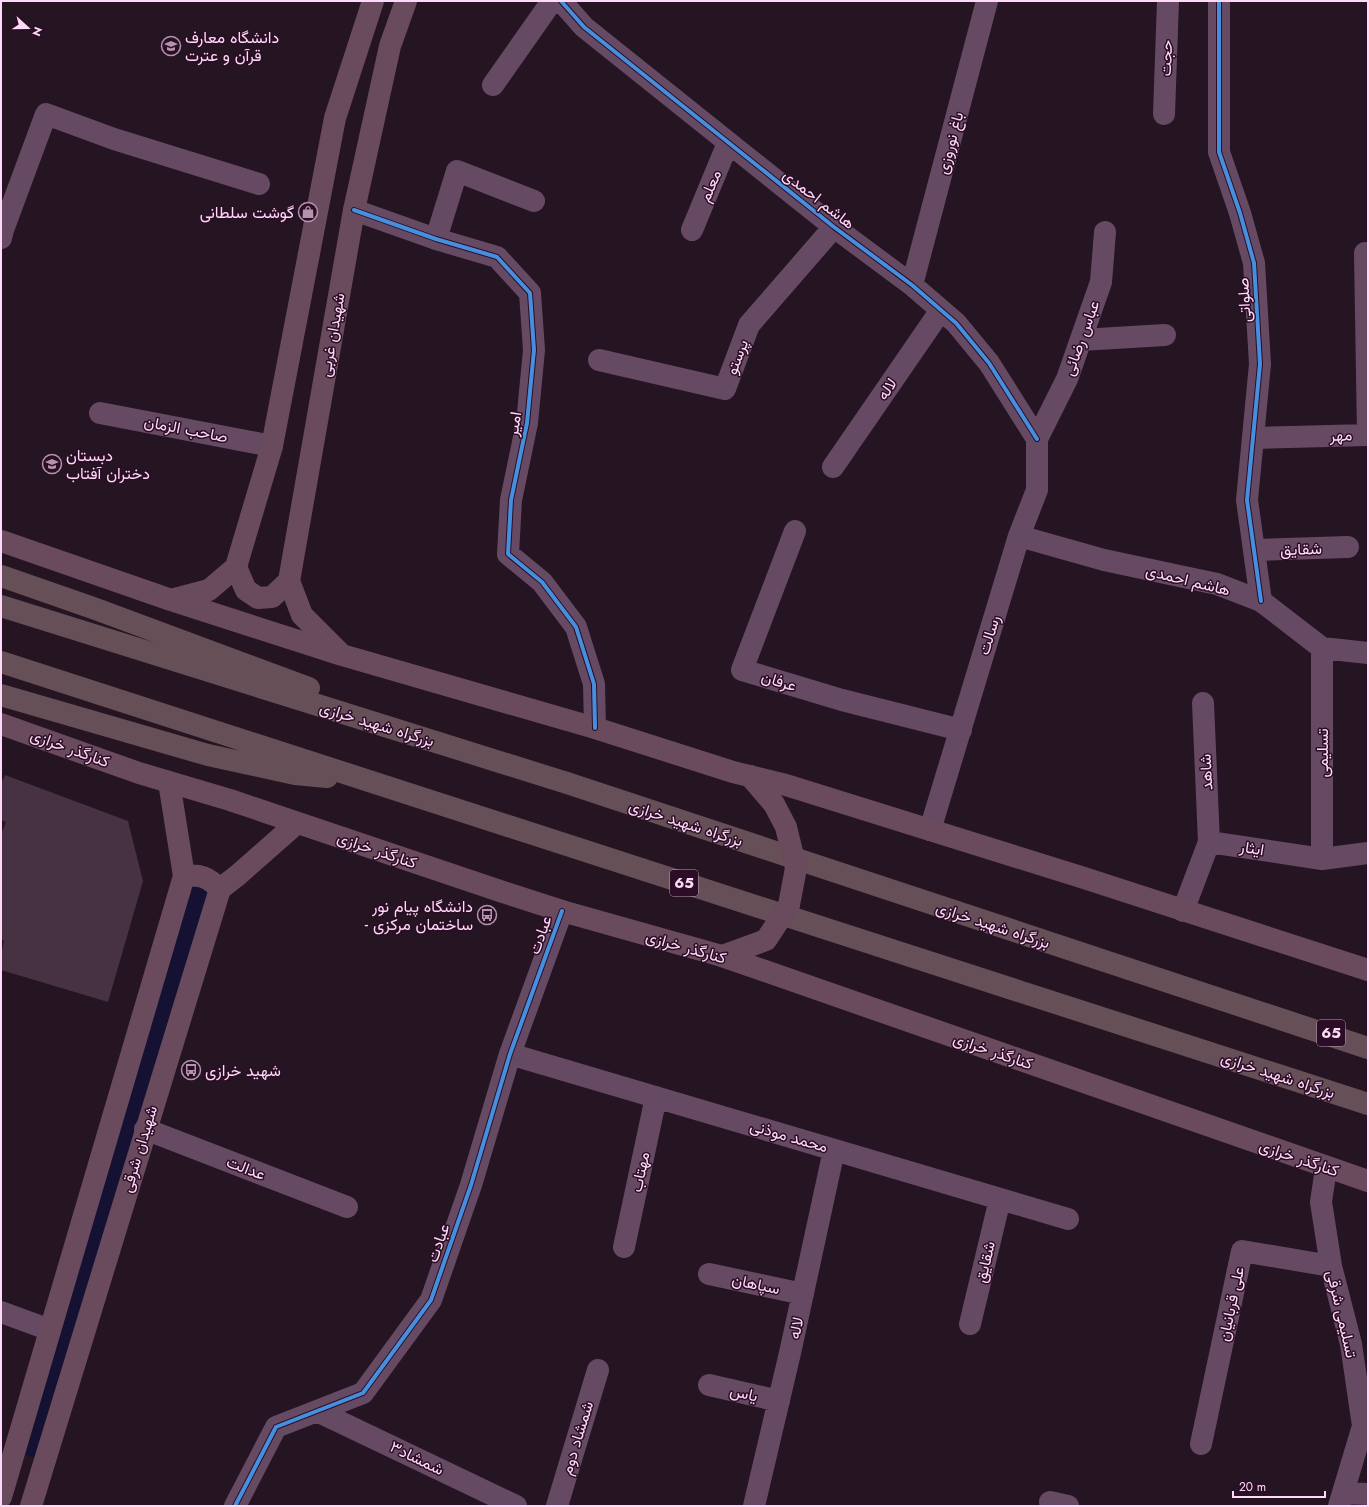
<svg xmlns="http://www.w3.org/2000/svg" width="1369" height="1507" font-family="Jost,Vazirmatn,sans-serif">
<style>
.green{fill:#151133}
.building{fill:#463242}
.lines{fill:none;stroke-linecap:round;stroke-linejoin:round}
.minor{stroke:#664a63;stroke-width:22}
.major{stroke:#6a4b5d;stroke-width:22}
.highway{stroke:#664f57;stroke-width:22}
.major-bridge{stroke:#6a4b5d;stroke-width:22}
.cycleway-casing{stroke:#2b0e25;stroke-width:6}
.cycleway{stroke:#468fdf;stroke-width:4}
.labels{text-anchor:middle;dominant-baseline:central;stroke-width:3;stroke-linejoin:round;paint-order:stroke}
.shield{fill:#2b0e25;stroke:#bf9cb9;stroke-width:1}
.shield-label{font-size:15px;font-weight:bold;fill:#ffd9f9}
.poi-label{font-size:16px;fill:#ffd9f9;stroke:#2b0e25;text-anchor:start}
.street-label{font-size:16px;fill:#ffd9f9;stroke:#2b0e25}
</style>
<rect width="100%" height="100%" fill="#251421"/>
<path class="green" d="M189,882L209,889L38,1458L21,1453Z"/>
<path class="building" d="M5,775L128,821L143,881L108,1002L1,970V955L4,941L1,938L2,919L1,918V834L6,822L1,820V784Z"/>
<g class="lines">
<path class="minor" d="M561,1L584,27L834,227L912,285L956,323L989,363L1037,439
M1219,1V152L1240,213L1254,263L1260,364L1247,500L1261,601
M493,85L552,1
M1164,114L1168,1
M354,210L436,239L497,257L530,293L534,350L527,423L511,500L508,554L542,582L576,627L594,684L595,728
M692,230L728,143
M1,238L3,230L46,114L114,139L259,184
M436,239L457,171L534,201
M912,285L987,1
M1081,340L1165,335
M599,360L725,389L749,325L834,227
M100,413L272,446
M1253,438L1368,435L1365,253
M833,467L941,310
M795,531L742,670L842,700L961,730
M1019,536L1104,560L1217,584L1261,601L1322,648L1368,653
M1254,550L1348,547
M1203,703L1209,842
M930,830L1019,536L1037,490V439L1067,379L1101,282L1105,232
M1322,859V648
M1183,911L1209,842L1322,859L1368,853
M510,1054L1068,1219
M145,1129L347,1207
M1326,1168L1321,1202L1331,1266L1351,1344L1363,1426L1339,1506
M624,1247L656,1097
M709,1274L803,1294
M1,1312L50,1330
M970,1324L1000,1199
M709,1385L779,1401
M317,1411L516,1506
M1201,1444L1242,1251L1331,1266
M1343,1493L1368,1494
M1050,1502L1068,1506
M235,1506L276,1427L363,1393L431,1300L471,1185L510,1054L562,911
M557,1506L598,1370
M754,1506L790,1353L834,1150"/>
<path class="major" d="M1,541L171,600L342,655L595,728L733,772L786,785L1081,877L1368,970
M236,567L246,590L258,598L272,597L289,581
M171,600L209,590L236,567L272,446L335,118L373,1
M339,652L302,615L289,581L354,210L390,46L406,1
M1,724L139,773L230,800L503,892L562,911L722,956L1368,1181
M184,876C200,874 208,877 220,889
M1,1497L184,876L169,782
M31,1506L220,889L238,875L297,823"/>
<path class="highway" d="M1,576L93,608L309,688
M1,606L567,783L1368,1048
M1,662L1368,1104
M1,695L208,755L295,774L327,777"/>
<path class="major-bridge" d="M722,956L766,940L789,905L796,868L786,827L774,804L750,776"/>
<g class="cycleway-casing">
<path id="cycleway" d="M561,1L584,27L834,227L912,285L956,323L989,363L1037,439
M1219,1V152L1240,213L1254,263L1260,364L1247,500L1261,601
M354,210L436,239L497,257L530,293L534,350L527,423L511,500L508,554L542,582L576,627L594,684L595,728
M235,1506L276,1427L363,1393L431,1300L471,1185L510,1054L562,911"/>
</g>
<use href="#cycleway" class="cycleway"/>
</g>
<defs>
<g id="university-ring" transform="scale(1)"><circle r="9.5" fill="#2b0e25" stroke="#b394ad" stroke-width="1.5"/><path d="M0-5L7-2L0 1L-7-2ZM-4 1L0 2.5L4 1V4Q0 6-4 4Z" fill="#b394ad"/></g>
<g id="shop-ring" transform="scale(1)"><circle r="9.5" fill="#2b0e25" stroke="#b394ad" stroke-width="1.5"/><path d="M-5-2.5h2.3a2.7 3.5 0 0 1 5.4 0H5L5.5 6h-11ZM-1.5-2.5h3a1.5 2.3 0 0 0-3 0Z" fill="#b394ad"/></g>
<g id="school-ring" transform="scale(1)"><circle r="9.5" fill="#2b0e25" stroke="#b394ad" stroke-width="1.5"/><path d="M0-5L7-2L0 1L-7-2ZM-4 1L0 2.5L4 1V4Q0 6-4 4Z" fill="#b394ad"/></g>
<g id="bus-ring" transform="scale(1)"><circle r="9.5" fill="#2b0e25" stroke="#b394ad" stroke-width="1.5"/><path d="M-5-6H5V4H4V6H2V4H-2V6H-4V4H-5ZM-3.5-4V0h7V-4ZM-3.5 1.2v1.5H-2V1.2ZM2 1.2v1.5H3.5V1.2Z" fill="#b394ad"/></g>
</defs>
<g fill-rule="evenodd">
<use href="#university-ring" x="171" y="46"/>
<use href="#shop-ring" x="308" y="212"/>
<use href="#school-ring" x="52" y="464"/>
<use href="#bus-ring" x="487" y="915"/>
<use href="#bus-ring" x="191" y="1070"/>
</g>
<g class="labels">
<g class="shield">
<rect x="670" y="870" width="28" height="26" rx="3"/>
<rect x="1317" y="1020" width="28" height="26" rx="3"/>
</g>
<g class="shield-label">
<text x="684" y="883">65</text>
<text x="1331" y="1033">65</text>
</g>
<g class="poi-label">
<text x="185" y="37">دانشگاه معارف<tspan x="185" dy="18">قرآن و عترت</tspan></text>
<text x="294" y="212" text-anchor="end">گوشت سلطانی</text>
<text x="66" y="455">دبستان<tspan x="66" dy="18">دختران آفتاب</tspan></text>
<text x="473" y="906" text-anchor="end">دانشگاه پیام نور<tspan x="473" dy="18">- ساختمان مرکزی</tspan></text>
<text x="205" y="1070">شهید خرازی</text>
</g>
<g class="street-label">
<text transform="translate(1166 58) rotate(-88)">حجت</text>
<text transform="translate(950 143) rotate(-75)">باغ نوروزی</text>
<text transform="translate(710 186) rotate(-67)">معلم</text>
<text transform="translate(819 199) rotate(38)">هاشم احمدی</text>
<text transform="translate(1244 300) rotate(-93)">صلواتی</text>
<text transform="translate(332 335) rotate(-80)">شهیدان غربی</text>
<text transform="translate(1081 338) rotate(-70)">عباس رضائی</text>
<text transform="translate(737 357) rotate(-69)">پرستو</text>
<text transform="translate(887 389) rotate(-55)">لاله</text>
<text transform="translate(514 424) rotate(-81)">امیر</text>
<text transform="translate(186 429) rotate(11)">صاحب الزمان</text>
<text transform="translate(1341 435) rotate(-2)">مهر</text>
<text transform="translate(1301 549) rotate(-2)">شقایق</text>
<text transform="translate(1188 580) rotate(14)">هاشم احمدی</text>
<text transform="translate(989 635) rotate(-73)">رسالت</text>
<text transform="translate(779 681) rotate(17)">عرفان</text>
<text transform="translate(377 724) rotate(17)">بزرگراه شهید خرازی</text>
<text transform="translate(70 748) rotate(20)">کنارگذر خرازی</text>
<text transform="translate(1322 753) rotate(-90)">تسلیمی</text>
<text transform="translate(1206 772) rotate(-93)">شاهد</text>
<text transform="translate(686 823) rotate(18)">بزرگراه شهید خرازی</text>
<text transform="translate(1252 848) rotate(9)">ایثار</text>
<text transform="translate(377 850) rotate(19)">کنارگذر خرازی</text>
<text transform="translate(993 925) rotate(18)">بزرگراه شهید خرازی</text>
<text transform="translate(540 935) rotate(-70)">عبادت</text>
<text transform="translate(686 947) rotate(16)">کنارگذر خرازی</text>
<text transform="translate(993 1051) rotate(19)">کنارگذر خرازی</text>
<text transform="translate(1278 1075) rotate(18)">بزرگراه شهید خرازی</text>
<text transform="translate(789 1136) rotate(16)">محمد موذنی</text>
<text transform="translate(139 1149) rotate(-73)">شهیدان شرقی</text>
<text transform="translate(1299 1158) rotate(19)">کنارگذر خرازی</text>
<text transform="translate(246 1168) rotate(21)">عدالت</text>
<text transform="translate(640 1172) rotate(-78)">مهتاب</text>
<text transform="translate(438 1243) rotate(-71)">عبادت</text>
<text transform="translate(985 1262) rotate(-77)">شقایق</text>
<text transform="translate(756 1284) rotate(12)">سپاهان</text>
<text transform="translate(1231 1304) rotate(-78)">علی قربانیان</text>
<text transform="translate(1342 1314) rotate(77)">تسلیمی شرقی</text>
<text transform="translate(796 1328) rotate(-78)">لاله</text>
<text transform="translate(744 1393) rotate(13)">یاس</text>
<text transform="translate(577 1438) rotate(-73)">شمشاد دوم</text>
<text transform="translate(417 1458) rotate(26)">شمشاد۳</text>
</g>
</g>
<rect width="1369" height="1507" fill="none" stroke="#ffd9f9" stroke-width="4"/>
<g transform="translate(28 28) rotate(111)" stroke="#2b0e25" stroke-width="3" paint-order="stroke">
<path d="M0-3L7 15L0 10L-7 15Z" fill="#ffd9f9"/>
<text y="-6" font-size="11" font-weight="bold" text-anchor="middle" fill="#ffd9f9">N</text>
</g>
<path d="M1233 1491v6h92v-6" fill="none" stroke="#ffd9f9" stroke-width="2"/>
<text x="1239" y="1491" font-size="12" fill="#ffd9f9" stroke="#2b0e25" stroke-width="3" paint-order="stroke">20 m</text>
</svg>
